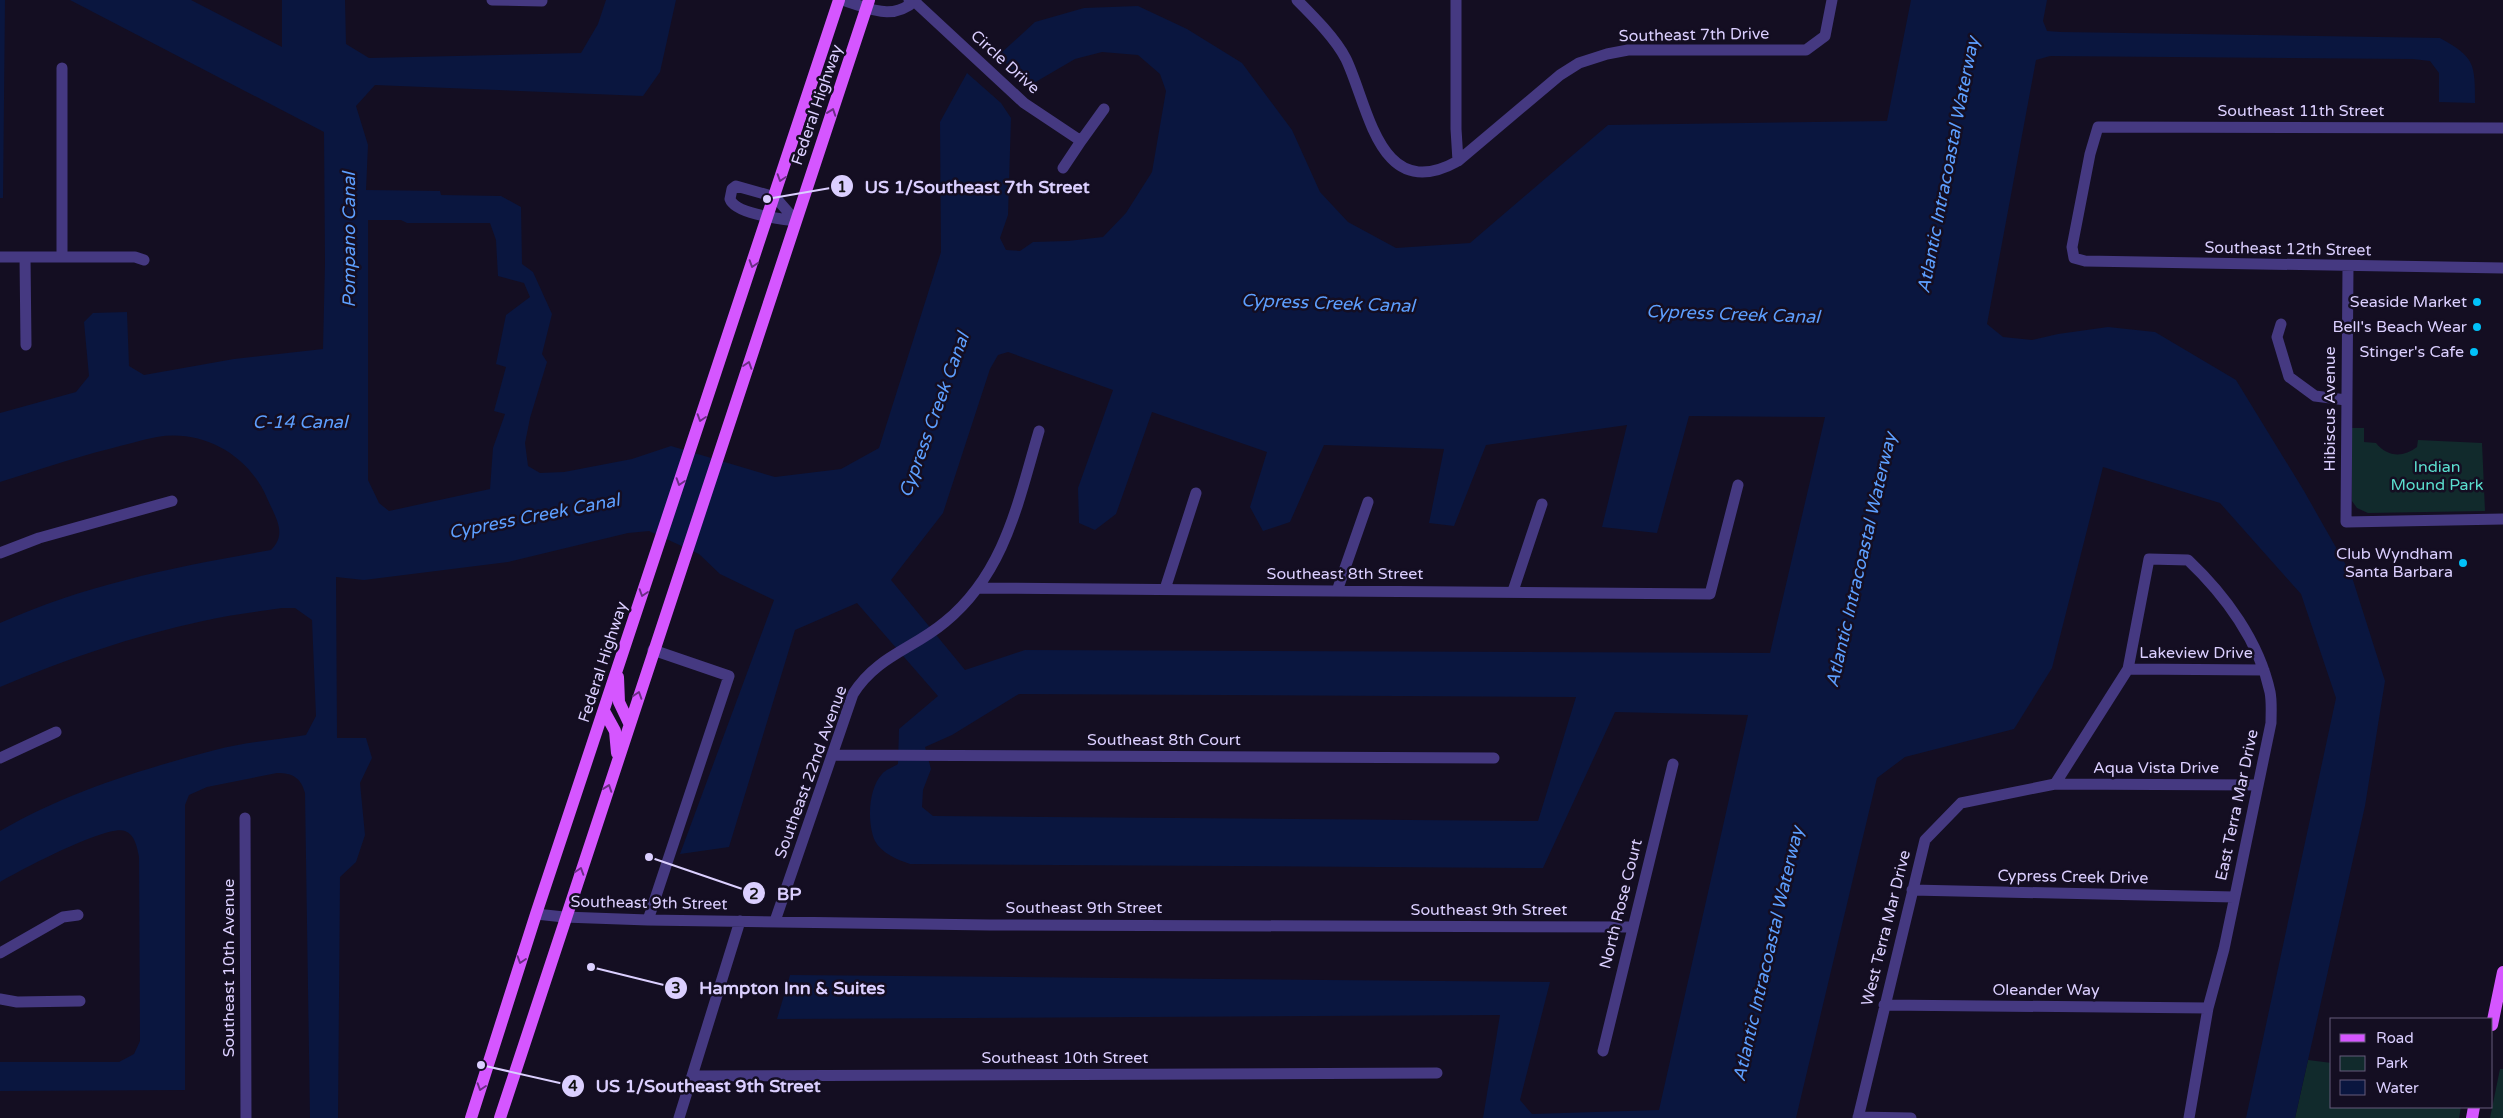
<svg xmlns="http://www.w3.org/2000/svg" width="2503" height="1118" font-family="'Varela Round',sans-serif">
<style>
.green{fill:#112a2c}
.water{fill:#0a163f;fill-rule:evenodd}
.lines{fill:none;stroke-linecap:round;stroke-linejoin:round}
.minor{stroke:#453981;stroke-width:11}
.major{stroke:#d556ff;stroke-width:12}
.oneway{stroke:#6b2e85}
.poi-dot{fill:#01c1f9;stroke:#140e22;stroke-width:2}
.labels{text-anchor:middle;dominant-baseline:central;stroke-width:5;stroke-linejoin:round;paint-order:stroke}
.street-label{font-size:16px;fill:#dbcfff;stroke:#140e22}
.poi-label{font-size:16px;fill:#dbcfff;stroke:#140e22;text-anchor:end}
.park-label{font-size:16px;fill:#5bdfcf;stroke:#140e22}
.water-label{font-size:18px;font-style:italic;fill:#5d9fff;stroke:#140e22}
.leader{fill:none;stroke:#dbcfff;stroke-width:2}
.callout-dot{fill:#dbcfff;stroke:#140e22;stroke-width:2}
.mark-label{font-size:15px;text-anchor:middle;font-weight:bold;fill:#111}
.callout-label{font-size:18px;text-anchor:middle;font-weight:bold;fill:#dbcfff;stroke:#140e22;stroke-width:5;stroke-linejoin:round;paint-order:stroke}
</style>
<rect width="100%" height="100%" fill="#140e22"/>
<path class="green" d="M2351,428H2364V442L2376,443C2387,457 2403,458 2417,447L2418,440L2482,443L2485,511L2368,513L2357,508L2352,501Z
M2308,1060L2332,1063V1107H2461L2459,1118H2295Z
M2500,1069H2503V1118H2490Z"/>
<path class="water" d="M0,0H5L3,198H0Z
M70,0H191L282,47V0H345L346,44L369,58L581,53L598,24L606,0H676L660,72L643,96L375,85L356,106L368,145L366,190L440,191L441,195L501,196L521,207L522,264L533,272L552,314L542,354L547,362L530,418L525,443L528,466L540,473L564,472L632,459L671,446L775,477L841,469L879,448L941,252L940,122L967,73L1001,103L1011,118L1008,215L1000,238L1006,250L1020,251L1033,242L1068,241L1103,237L1126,213L1152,172L1166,91L1160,74L1138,55L1102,52L1075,59L1027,87L999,55L1035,22L1084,8L1138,6L1187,29L1242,63L1292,130L1320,192L1348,222L1396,248L1470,243L1608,125L1887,121L1911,0H2047L2043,21L2047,31L2061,32L2440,38C2475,57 2475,64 2475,103L2439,102V73L2430,61L2413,59L2050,56L2036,60L1987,324L2003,337L2032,340L2058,334L2108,327L2155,332L2236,380L2304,491L2351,574L2385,681L2365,806L2295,1118H2246L2336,698L2301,594L2220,503L2103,467L2052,668L2014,729L1905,757L1877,778L1796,1118H1483L1500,1015L777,1019L790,975L1550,982L1520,1100L1532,1114L1659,1110L1748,715L1615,712L1543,868L910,864C898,860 881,853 875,841C867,823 868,789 882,774C885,770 893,767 898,764L899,729L938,696L857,603L795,630L729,847L680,854L774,600L720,574L699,554L649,531L628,533L508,562L364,580L336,577L337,738H366L372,758L360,783L365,835L356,862L340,877L338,1118H310L305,793C301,778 293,773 277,773L207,787L189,795L185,805V1090L0,1091V1062H119L134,1054L140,1041L139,857C137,847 135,835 125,831C107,824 19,871 0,882V831C65,793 142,769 215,750C244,742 276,740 306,735L316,716L312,620L295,608H282C256,612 229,615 203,621C133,636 66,659 0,687V623C86,584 179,566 271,550C288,533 275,517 267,498C249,456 204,429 157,437C141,440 125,445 109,449C72,458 36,471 0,482V413L76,392L89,376L84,322L93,313L127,312L129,366L144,375L234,359L323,349L325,263L324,132ZM368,220H401L407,223H490L496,240L498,276L524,283L530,297L506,315L496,364L506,367L494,411L505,414L493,448L490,489L389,511L379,503L368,480ZM1008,352L1113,390L1078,488L1079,523L1095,530L1116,514L1152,412L1267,452L1250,507L1263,531L1290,522L1324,445L1444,449L1429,523L1454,526L1486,445L1627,425L1602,527L1657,533L1689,416L1825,417L1770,653L1025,650L965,670L891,580L943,513L990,369L998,355ZM1019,694L1576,697L1538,821L933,816L922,807L923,790L931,769L925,747L952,735Z"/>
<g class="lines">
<path class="minor" d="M492,0L542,1
M842,0C870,8 891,22 916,0
M909,0L914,1L1024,103L1081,141L1104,109
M1297,0C1313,16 1336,39 1346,59C1369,107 1379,205 1458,161L1560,75L1579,63L1607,54L1628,50H1806L1825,36L1832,0
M1456,0V129L1458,161
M62,68V257
M2503,128L2098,127L2090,154L2072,247L2074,258L2085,261L2503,268
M1063,168L1081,141
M736,186L775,197L796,221C781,219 735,214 730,199L732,189Z
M0,257H135L144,260
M25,257L26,345
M2348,266L2346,522L2503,519
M2281,324L2277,337L2289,377L2315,396L2346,400
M0,553L39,538L172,501
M979,588L1710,594L1738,485
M1165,589L1196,493
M1337,591L1368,502
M1513,591L1542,504
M2128,669L2264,670
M833,755L1494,758
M0,758L56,732
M2055,784L2257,785
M245,818L246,1118
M1912,890L2234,897
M536,914L564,917L648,920L990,925L1632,927
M648,920L729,676L653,650
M775,921L853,694C877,656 913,649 945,622C1005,573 1018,502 1039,431
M0,953L63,917L78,915
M0,999L17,1002L80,1001
M1884,1005L2208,1008
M1603,1051L1673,764
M692,1076L1437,1073
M1858,1117L1911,1118
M679,1118L740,921
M1858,1118L1925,840L1961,803L2055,784L2128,669L2149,559L2188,560C2225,595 2259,641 2270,692C2272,702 2271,713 2271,723L2224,949L2208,1008L2189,1118"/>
<path class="major" d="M618,677L619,702L629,723
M604,711L615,731L617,753
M2492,1025L2503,972
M471,1118L536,914L839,0
M500,1118L869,0
M2472,1118L2474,1107"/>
</g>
<defs><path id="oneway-chevron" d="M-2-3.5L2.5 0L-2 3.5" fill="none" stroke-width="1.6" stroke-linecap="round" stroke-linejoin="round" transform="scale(1.25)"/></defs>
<g class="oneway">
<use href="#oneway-chevron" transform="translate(832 112) rotate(-71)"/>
<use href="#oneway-chevron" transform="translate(781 178) rotate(108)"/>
<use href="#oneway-chevron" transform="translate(753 264) rotate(108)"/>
<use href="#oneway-chevron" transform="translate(748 365) rotate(-72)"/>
<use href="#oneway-chevron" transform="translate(701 418) rotate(108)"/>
<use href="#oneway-chevron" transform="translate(680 482) rotate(108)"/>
<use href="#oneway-chevron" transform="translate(643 593) rotate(108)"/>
<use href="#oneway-chevron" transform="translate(638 695) rotate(-72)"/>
<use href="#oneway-chevron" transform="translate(608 788) rotate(-71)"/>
<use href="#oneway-chevron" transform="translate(580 871) rotate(-72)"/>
<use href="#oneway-chevron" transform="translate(521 960) rotate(108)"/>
<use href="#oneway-chevron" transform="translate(481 1087) rotate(108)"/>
</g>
<g class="poi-dot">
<circle cx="2477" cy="302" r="5"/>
<circle cx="2477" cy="327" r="5"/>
<circle cx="2474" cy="352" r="5"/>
<circle cx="2463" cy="563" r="5"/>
</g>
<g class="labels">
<g class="street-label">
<text transform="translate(1694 35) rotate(-1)">Southeast 7th Drive</text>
<text transform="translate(1005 62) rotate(42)">Circle Drive</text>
<text transform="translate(817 105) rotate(-71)">Federal Highway</text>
<text x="2301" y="111">Southeast 11th Street</text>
<text transform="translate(2288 249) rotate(1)">Southeast 12th Street</text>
<text transform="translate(2330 409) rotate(-90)">Hibiscus Avenue</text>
<text x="1345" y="574">Southeast 8th Street</text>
<text x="2196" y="653">Lakeview Drive</text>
<text transform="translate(603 662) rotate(-72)">Federal Highway</text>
<text x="1164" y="740">Southeast 8th Court</text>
<text x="2156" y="768">Aqua Vista Drive</text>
<text transform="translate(811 772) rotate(-70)">Southeast 22nd Avenue</text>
<text transform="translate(2237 805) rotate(-78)">East Terra Mar Drive</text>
<text transform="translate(2073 877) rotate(1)">Cypress Creek Drive</text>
<text transform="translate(649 903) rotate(1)">Southeast 9th Street</text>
<text transform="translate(1621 904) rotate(-76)">North Rose Court</text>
<text x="1084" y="908">Southeast 9th Street</text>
<text x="1489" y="910">Southeast 9th Street</text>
<text transform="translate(1886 928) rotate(-76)">West Terra Mar Drive</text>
<text transform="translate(229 968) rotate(-90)">Southeast 10th Avenue</text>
<text x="2046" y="990">Oleander Way</text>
<text x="1065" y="1058">Southeast 10th Street</text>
</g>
<g class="poi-label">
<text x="2467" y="302">Seaside Market</text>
<text x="2467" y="327">Bell's Beach Wear</text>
<text x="2464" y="352">Stinger's Cafe</text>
<text x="2453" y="554">Club Wyndham<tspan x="2453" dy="18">Santa Barbara</tspan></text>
</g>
<g class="park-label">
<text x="2437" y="467">Indian<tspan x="2437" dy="18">Mound Park</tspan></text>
</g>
<g class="water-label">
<text transform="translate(1948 165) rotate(-79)">Atlantic Intracoastal Waterway</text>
<text transform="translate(349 240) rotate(-90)">Pompano Canal</text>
<text transform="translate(1328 303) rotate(2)">Cypress Creek Canal</text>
<text transform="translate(1733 314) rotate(2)">Cypress Creek Canal</text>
<text transform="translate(934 415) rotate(-70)">Cypress Creek Canal</text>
<text x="300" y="422">C-14 Canal</text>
<text transform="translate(534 516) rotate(-11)">Cypress Creek Canal</text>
<text transform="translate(1861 560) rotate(-77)">Atlantic Intracoastal Waterway</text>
<text transform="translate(1768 954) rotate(-77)">Atlantic Intracoastal Waterway</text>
</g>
</g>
<path class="leader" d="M767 199L842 186M649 857L754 893M591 967L676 988M481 1065L573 1086"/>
<g class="callout-dot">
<circle cx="767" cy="199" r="5"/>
<circle cx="649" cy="857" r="5"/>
<circle cx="591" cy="967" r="5"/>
<circle cx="481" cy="1065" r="5"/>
<circle cx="842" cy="186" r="12"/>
<circle cx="754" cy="893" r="12"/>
<circle cx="676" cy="988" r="12"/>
<circle cx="573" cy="1086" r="12"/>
</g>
<g class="mark-label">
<text x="842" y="192">1</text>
<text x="754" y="899">2</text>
<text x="676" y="993">3</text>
<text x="573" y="1091">4</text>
</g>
<g class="callout-label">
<text x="977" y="193">US 1/Southeast 7th Street</text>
<text x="789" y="900">BP</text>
<text x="792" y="994">Hampton Inn &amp; Suites</text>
<text x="708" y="1092">US 1/Southeast 9th Street</text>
</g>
<rect x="2330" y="1018" width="162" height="90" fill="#140e22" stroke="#645b7a"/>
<rect x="2340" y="1034" width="25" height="8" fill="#d556ff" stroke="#645b7a"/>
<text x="2376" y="1043" font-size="15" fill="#dbcfff">Road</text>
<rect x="2340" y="1056" width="25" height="15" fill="#112a2c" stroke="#645b7a"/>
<text x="2376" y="1068" font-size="15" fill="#dbcfff">Park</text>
<rect x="2340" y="1080" width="25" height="15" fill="#0a163f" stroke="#645b7a"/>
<text x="2376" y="1093" font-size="15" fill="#dbcfff">Water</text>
</svg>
